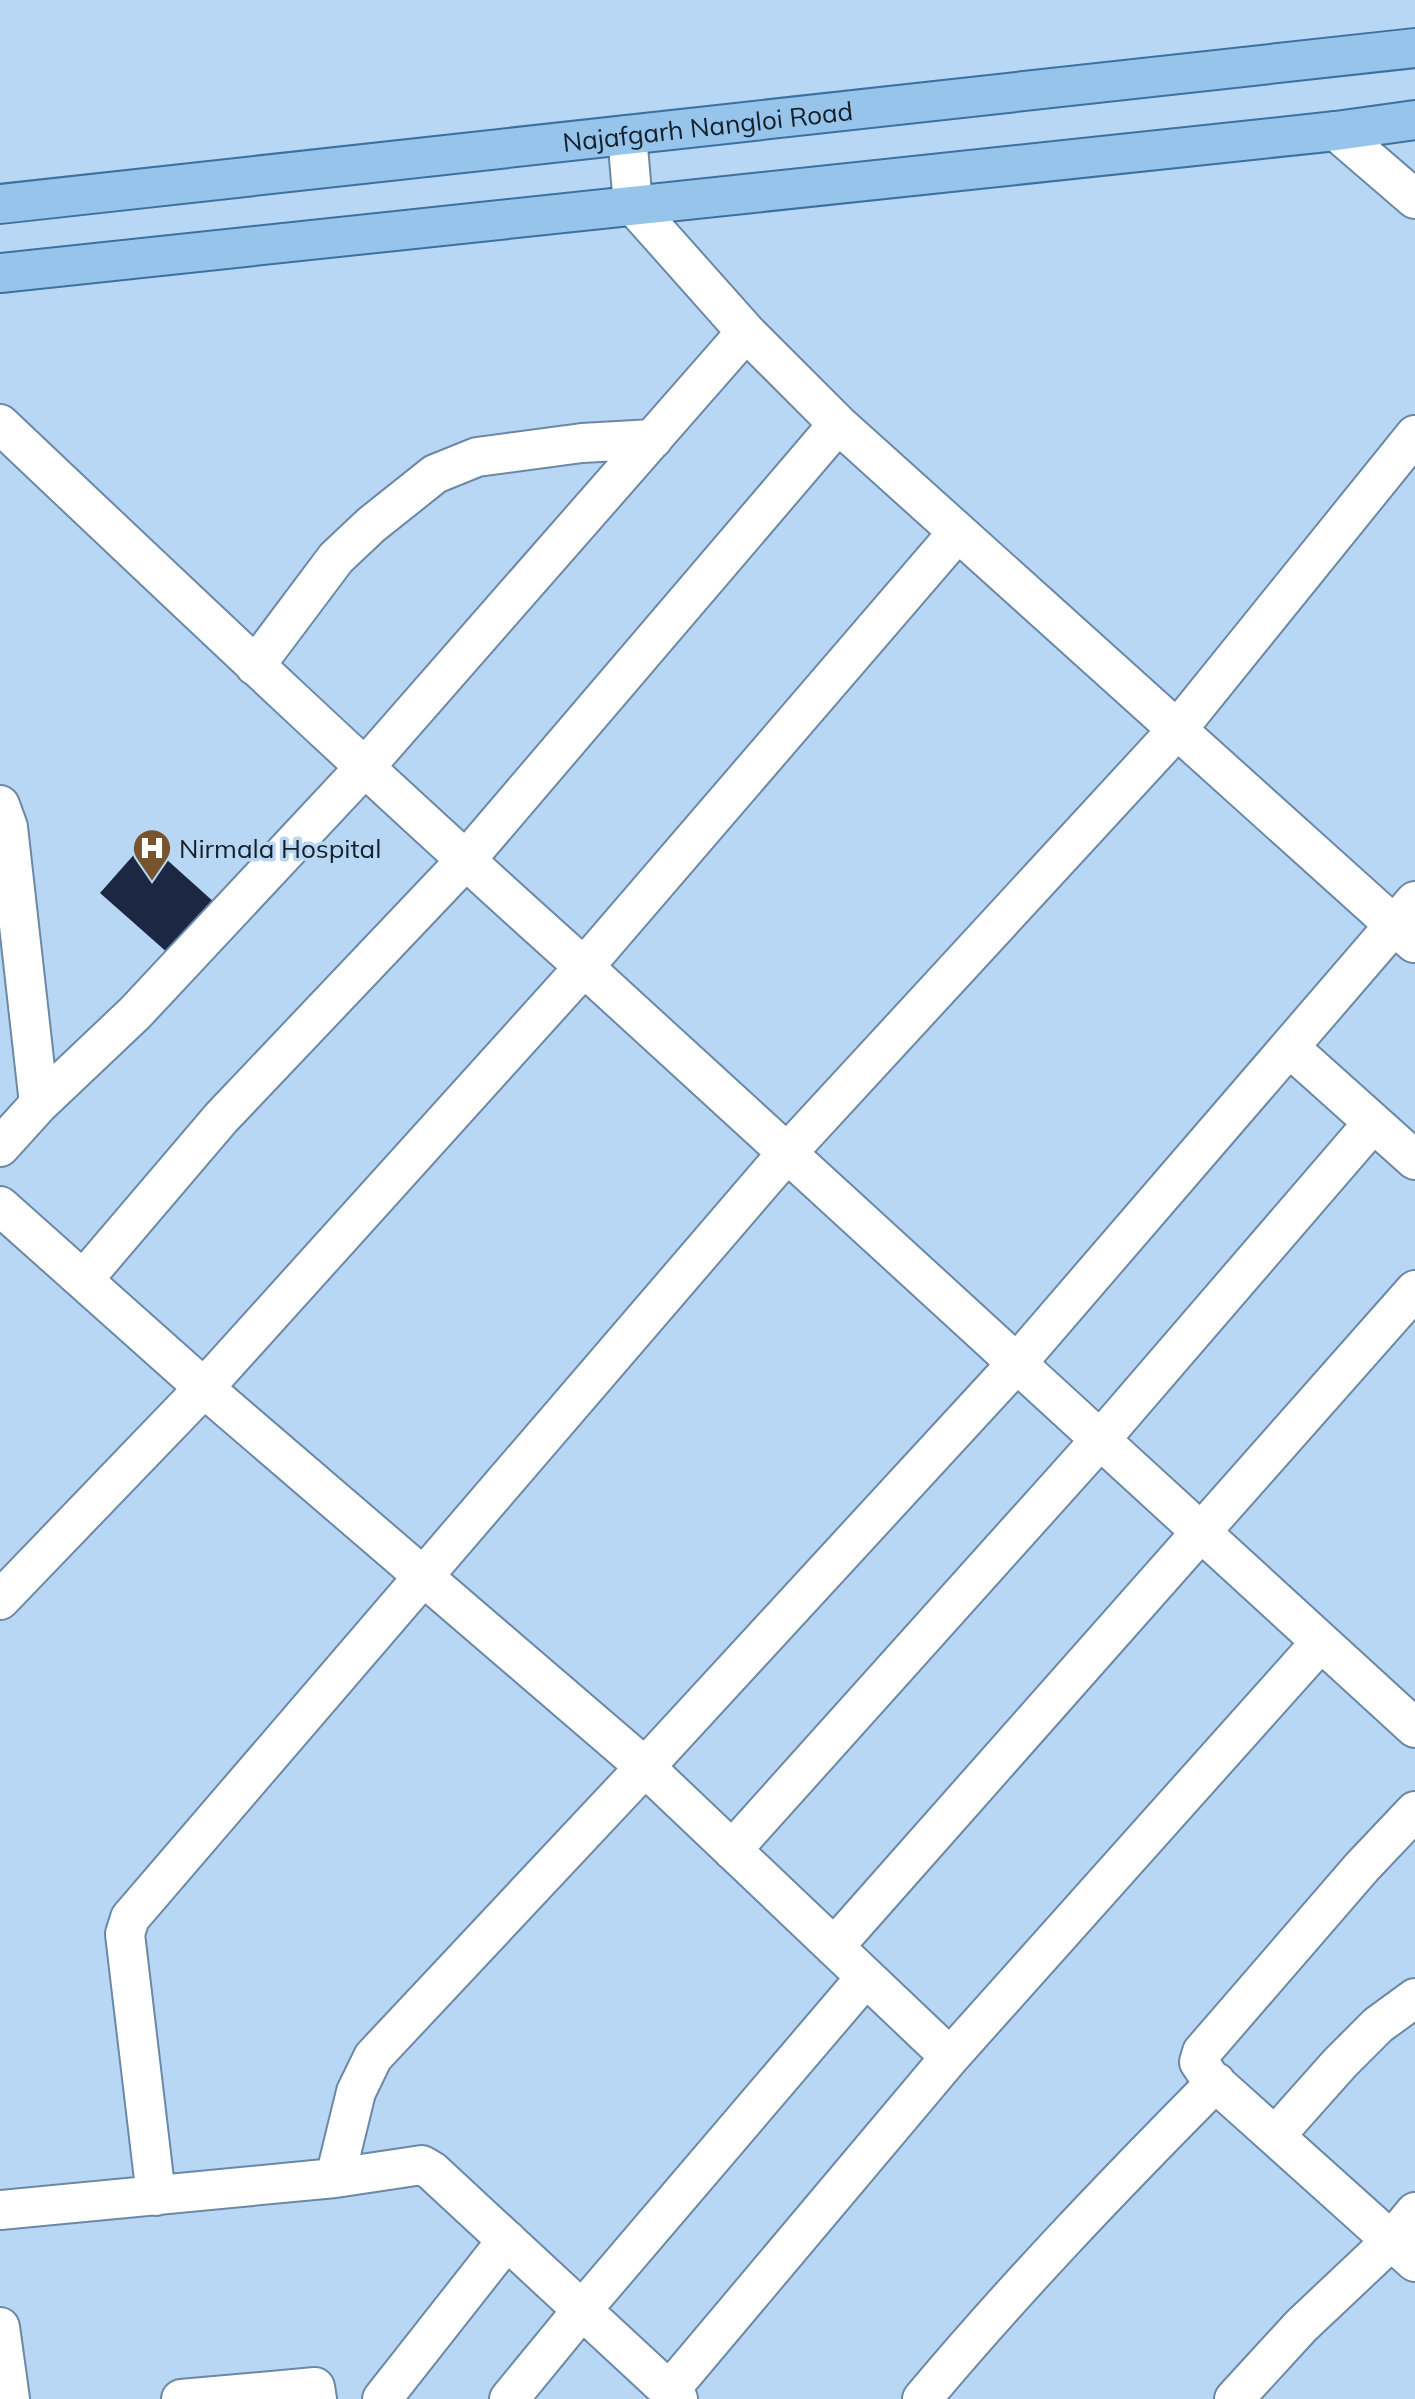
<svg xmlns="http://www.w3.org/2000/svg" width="1415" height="2399" font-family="Mulish,sans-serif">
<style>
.building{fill:#1c2743}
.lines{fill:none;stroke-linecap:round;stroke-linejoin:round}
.street-casing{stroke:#6b88a4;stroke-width:42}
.primary-casing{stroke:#3c719f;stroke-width:42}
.street{stroke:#fff;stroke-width:38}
.primary{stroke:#97c4eb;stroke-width:38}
.labels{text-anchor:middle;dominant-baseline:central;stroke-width:7;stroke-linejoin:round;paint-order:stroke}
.street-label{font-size:26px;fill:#131f29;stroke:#b8d7f5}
.poi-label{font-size:26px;fill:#131f29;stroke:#b8d7f5;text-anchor:start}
</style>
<rect width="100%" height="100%" fill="#b8d7f5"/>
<path class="building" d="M146,841L215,903L169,954L100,893Z"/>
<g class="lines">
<g class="street-casing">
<path id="street" d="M1336,131L1415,199
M627,135L633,205L746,332L838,424L1414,943
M0,424C193,607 386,790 584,967L1415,1728
M255,666L336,558L371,525L435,474L477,457L582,443L653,439
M0,805L8,827L39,1104
M1290,1048L1415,1160
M0,1147L39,1104L135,1013L365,767L746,332
M0,1206L204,1388L645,1767L950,2057L669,2391
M83,1280L221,1118L465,861L838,424
M0,1600L204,1388L584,967L958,532
M1415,1811L1362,1867L1202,2052L1199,2062L1209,2077L1415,2262
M732,1850L1100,1440L1373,1123
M834,1947L1415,1290
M950,2057L1320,1643
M1275,2136L1340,2063L1378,2025L1415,1998
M335,2178L356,2092L373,2057L645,1767L1017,1363L1415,901
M156,2196L125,1934L130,1918L787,1153L1176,731L1415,435
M0,2210L335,2178L422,2165L432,2171L678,2399
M0,2327L10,2399
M181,2399L315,2387L317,2399
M382,2399L507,2240
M509,2399L582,2310L866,1977
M922,2399C1015,2288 1114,2185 1216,2082
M1234,2399L1301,2326L1391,2241L1415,2212"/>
</g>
<g class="primary-casing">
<g id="primary">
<path id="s1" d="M0,204L1415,48"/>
<path d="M0,273L1336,131L1415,120"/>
</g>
</g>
<use href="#street" class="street"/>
<use href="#primary" class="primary"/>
</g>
<defs>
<g id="hospital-pin" transform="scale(2.0125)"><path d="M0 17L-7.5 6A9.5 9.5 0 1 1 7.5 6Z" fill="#77542d" stroke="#b8d7f5"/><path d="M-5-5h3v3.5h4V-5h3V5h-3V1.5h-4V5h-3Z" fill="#fff"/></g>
</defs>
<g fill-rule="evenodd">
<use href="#hospital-pin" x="152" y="848"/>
</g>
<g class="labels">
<g class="street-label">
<text stroke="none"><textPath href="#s1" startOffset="712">Najafgarh Nangloi Road</textPath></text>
</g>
<g class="poi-label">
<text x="179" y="848">Nirmala Hospital</text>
</g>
</g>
</svg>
